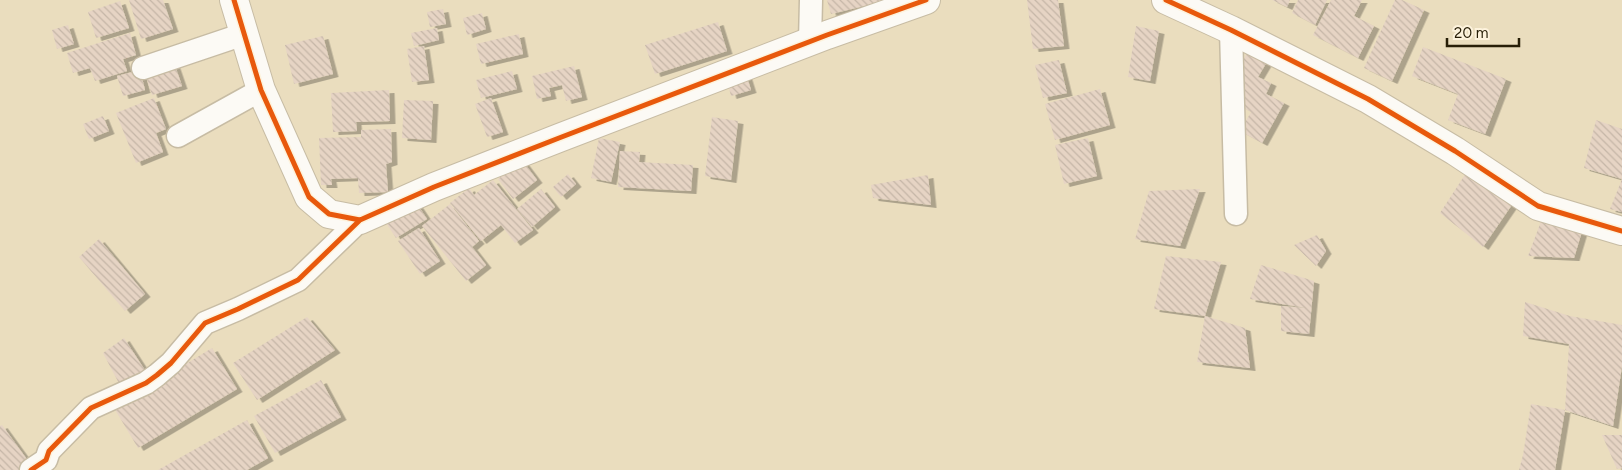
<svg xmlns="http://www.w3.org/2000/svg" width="1622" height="470" font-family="Figtree,sans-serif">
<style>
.building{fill:url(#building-back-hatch);filter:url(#shadow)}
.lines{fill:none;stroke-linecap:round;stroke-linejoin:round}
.minor-casing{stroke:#c7bca4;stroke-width:25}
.tertiary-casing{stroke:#c7bca4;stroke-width:30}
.minor{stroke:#fcfaf5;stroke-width:22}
.tertiary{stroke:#fcfaf5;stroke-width:28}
.cycleway-casing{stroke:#fdf3dd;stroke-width:8}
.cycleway{stroke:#e8590c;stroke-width:5}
</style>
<defs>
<pattern id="building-back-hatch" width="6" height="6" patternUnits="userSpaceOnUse" patternTransform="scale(1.25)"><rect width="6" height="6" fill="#e6d4c4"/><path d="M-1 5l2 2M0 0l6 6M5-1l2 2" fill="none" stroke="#c5b6a7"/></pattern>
<filter id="shadow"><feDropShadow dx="5.5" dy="3" stdDeviation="0" flood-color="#0004"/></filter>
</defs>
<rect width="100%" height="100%" fill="#eaddbe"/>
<path class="building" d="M129,0H163L173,29L141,39Z
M827,0H885V1L831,14Z
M1027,0H1058L1064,46L1033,49Z
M1272,0H1290L1287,7Z
M1298,0H1327L1315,25L1292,13Z
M1331,0H1362L1354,16L1374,26L1358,58L1313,35Z
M1395,0H1402L1424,10L1392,81L1364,68Z
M120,1L129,28L96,38L88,12Z
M443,9L446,24L430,27L427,12Z
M482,13L486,29L467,35L463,18Z
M718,22L727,51L655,74L645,45Z
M68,25L74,44L57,49L52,30Z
M1136,26L1159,31L1150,81L1128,77Z
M437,28L439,40L414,46L411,33Z
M130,33L136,55L123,59L127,71L95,81L90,68L73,73L67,53Z
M519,34L523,54L481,64L476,44Z
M323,36L333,74L294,84L285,45Z
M424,46L429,80L412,82L407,49Z
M1423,47L1506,79L1485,134L1448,120L1458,94L1412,76Z
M1249,49L1268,60L1258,77L1271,83L1266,94L1284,103L1262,143L1240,131L1251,112L1237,104L1236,74Z
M173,60L182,86L152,95L144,70Z
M1059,60L1067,93L1043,98L1035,65Z
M574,66L582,97L566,101L562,85L549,88L551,96L537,99L532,76Z
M140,70L145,90L123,96L117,76Z
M512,71L517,89L481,98L476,80Z
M746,74L751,90L731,96L727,80Z
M1100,89L1110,125L1055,140L1045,104Z
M389,90L390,121L356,122L357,131L333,132L331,93Z
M154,98L166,129L156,133L163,152L136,163L116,113Z
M491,98L503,132L487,137L475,104Z
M404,100L433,101L431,140L402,138Z
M103,116L109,131L89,139L83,124Z
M712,117L738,121L731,180L705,176Z
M1596,120L1622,129V212L1610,209L1622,179L1584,168Z
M391,129L392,162L386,164L388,192L359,193L358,178L331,179L332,185H321L319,138L361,137V130Z
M599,138L620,142L611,182L591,178Z
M1088,138L1097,176L1064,184L1055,145Z
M620,151L640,152L639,162L693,165L691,191L618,187Z
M522,160L537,180L513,199L498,179Z
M1468,170L1520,193L1483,247L1440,213Z
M568,174L576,184L561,197L553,187Z
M928,175L931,205L873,198L871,185Z
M493,180L533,230L515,243L501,225L481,241L450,203L469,188L474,195Z
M541,189L555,207L532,227L517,209Z
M1200,189L1180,246L1135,239L1149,191Z
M415,201L427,219L396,238L384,220Z
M450,204L479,241L472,247L486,265L466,281L422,226Z
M1546,208L1583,228L1574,258L1528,256Z
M419,228L440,261L420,274L398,241Z
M1317,235L1326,251L1316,266L1294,245Z
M99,239L145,294L125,311L79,257Z
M1166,256L1221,262L1205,316L1245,328L1250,368L1197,362L1205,316L1154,309Z
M1261,265L1314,281L1309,334L1281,331V306L1307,308L1250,299Z
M1525,302L1570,316L1622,325V366L1613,426L1565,410L1569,344L1523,336Z
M307,317L335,350L257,400L233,363Z
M124,338L148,375L123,391L103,353Z
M212,348L237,389L138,448L114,408Z
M321,380L341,417L275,453L254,416Z
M1531,404L1565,410L1555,470H1519L1523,455Z
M247,420L268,458L247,470H158Z
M2,425L31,465L24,470H0V426Z
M1602,435H1622V468L1617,469Z"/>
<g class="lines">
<g class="minor-casing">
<path id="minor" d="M1231,30L1236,214
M810,42L811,0
M143,68L244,34
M178,136L261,90
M31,470L46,460L49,451L91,408L146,383L157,375L171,363L205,323L238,309L298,280L360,220"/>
</g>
<g class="tertiary-casing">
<path id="tertiary" d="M234,0L261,90L309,197L329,214L360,220L434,187L559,138L827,35L926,0
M1166,0L1231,30L1368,99L1455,151L1538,206L1622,231"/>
</g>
<use href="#minor" class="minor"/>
<use href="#tertiary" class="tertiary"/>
<g class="cycleway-casing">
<path id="cycleway" d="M234,0L261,90L309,197L329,214L360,220L434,187L559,138L827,35L926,0
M1166,0L1231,30L1368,99L1455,151L1538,206L1622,231
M31,470L46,460L49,451L91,408L146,383L157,375L171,363L205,323L238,309L298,280L360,220"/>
</g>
<use href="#cycleway" class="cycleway"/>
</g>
<path d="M1447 38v8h72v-8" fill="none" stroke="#271e07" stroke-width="2.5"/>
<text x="1454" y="38" font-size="15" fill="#271e07" stroke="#fdf3dd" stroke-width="4" paint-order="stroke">20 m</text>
</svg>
